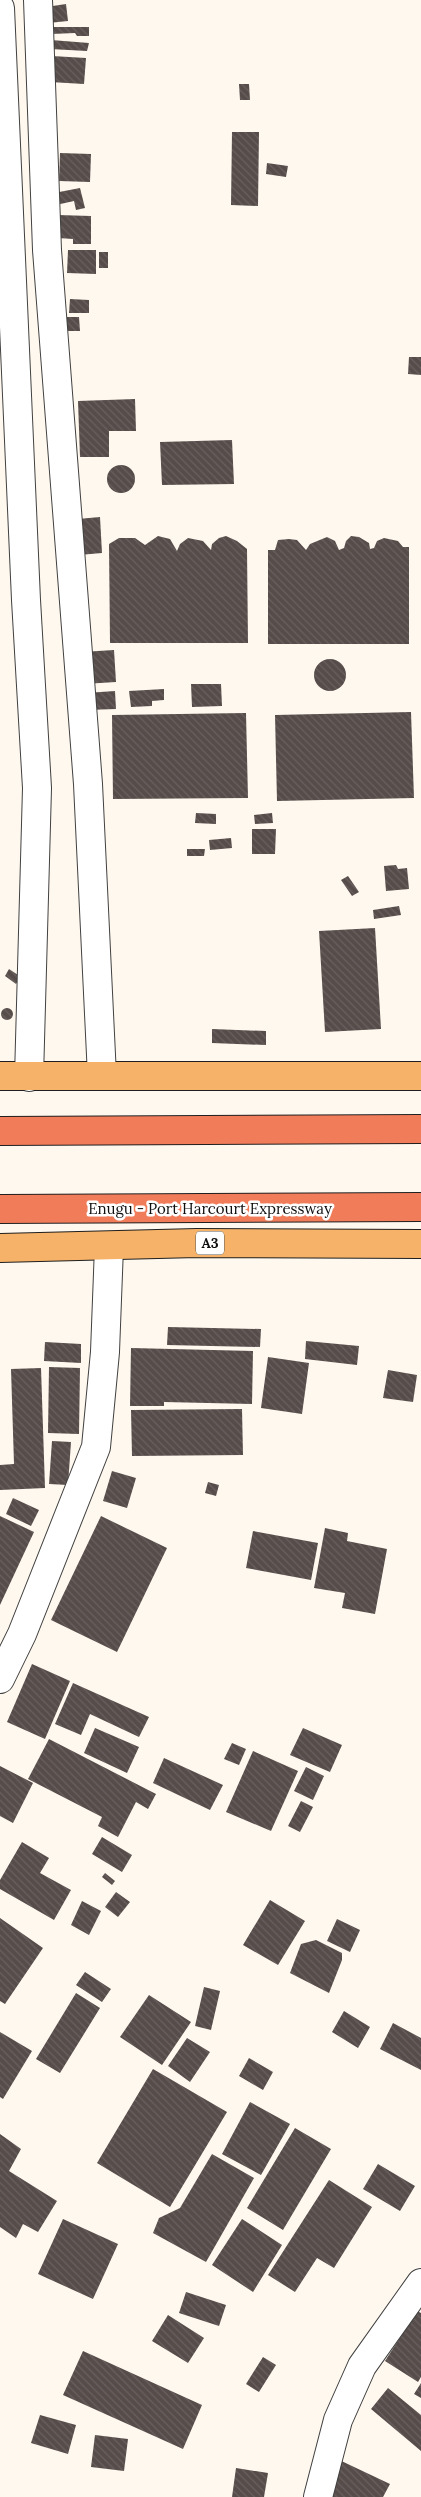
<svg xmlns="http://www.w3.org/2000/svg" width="421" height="2497" font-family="Lora,serif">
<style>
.building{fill:url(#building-back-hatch)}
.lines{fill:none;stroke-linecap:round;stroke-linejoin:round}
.minor-casing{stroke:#414141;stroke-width:30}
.major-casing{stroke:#1f1f1f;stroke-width:30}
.highway-casing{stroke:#1f1f1f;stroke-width:30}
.minor{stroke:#fff;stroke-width:28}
.major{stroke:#f5b268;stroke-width:28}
.highway{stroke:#f17c5a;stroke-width:28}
.labels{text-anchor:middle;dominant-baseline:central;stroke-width:5;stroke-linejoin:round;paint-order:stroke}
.shield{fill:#fff;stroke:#565656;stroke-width:1}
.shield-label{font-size:14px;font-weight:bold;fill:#0e0e0e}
.street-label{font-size:15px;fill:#0e0e0e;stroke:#fff}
</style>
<defs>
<pattern id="building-back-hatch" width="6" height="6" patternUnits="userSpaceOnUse" patternTransform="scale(1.25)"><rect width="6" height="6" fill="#564c4a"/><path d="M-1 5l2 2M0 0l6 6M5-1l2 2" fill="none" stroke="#696160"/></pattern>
</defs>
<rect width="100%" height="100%" fill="#fff8ee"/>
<path class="building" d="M66,4L68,21L48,23L46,7Z
M52,27H89V36H77L75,33L52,34Z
M51,40L89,43L87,51L50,49Z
M52,56L86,58L84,84L50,82Z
M239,84H249L250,100H240Z
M232,132H259L258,206L231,205Z
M60,153L91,154L90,182L59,181Z
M267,163L288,166L286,177L266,174Z
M80,188L85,208L76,210L74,201L56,205L54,193Z
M58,215L91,216V244H73V239L58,238Z
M68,250H96V274L67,273Z
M99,252H108V268H99Z
M70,299L89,300V313H69Z
M59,317H79L80,331H61Z
M409,357H421V375L408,374Z
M135,399L136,431H109V457H80L78,401Z
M232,440L234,484L162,485L160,442Z
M107 479a14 14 0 1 1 28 0a14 14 0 1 1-28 0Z
M100,517L102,553L79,555L78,519Z
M158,536L170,539L177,551L180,544L188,538L203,541L211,550L212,544L219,538L226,536L237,541L247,549L248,643H110L109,544L119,538H135L145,545Z
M351,536L359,537L369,543L370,549L374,548L377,541L384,538L398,541L403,547H409V644H268V550H275L278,540L289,539L297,540L306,550L310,544L327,537L335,541L339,550L344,548L346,541Z
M114,650L116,682L84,684L82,652Z
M314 675a16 16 0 1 1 32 0a16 16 0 1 1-32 0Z
M191,684H221L222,706L192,707Z
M164,689V700L152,701V706L131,707L129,691Z
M115,691L116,709L87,710L86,693Z
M411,712L414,798L277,801L275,715Z
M246,713L248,798L113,799L112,715Z
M196,813L216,814V824L195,823Z
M272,813L273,823L255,824L254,815Z
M252,829H276L275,854H252Z
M231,838L232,848L210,850L209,840Z
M187,849H205L204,856H187Z
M396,865L398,869L407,868L409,889L386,891L384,866Z
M348,876L359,892L352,896L341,880Z
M399,906L401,915L374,919L373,910Z
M375,928L381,1029L325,1032L319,931Z
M9,969L21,977L16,984L5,976Z
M1 1014a6 6 0 1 1 12 0a6 6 0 1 1-12 0Z
M212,1029L266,1031V1045L212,1043Z
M168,1327L261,1329L260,1347L167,1345Z
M306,1341L359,1346L357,1365L305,1359Z
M45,1342L81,1344V1363L44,1361Z
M131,1348L253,1351L252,1404L164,1402V1406H130Z
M268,1357L309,1363L302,1414L261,1408Z
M49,1367L80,1368L79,1434L48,1433Z
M41,1368L45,1488L0,1490V1465L14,1464L11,1369Z
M388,1370L417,1375L413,1402L383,1398Z
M242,1409L243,1455L132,1456L131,1410Z
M52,1441L71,1442L68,1485L49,1484Z
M112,1471L136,1478L127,1508L103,1501Z
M208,1482L219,1485L216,1496L205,1493Z
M13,1498L39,1510L31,1526L6,1514Z
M0,1516L34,1532L0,1605Z
M101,1516L167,1548L117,1652L51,1620Z
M325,1528L348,1533L347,1541L387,1549L375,1614L342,1608L345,1593L314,1588Z
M253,1531L318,1543L311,1580L246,1568Z
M32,1664L70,1681L45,1739L7,1722Z
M73,1683L149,1717L139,1737L90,1714L81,1735L55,1724Z
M95,1728L139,1747L127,1773L84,1753Z
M303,1728L342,1745L330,1772L290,1755Z
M49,1739L156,1794L148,1809L136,1802L118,1837L98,1826L102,1817L28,1779Z
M232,1743L246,1749L239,1765L224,1759Z
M253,1751L298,1771L271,1831L226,1812Z
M164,1758L223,1785L210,1810L153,1783Z
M0,1766L33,1783L13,1823L0,1816Z
M306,1767L324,1776L313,1800L294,1791Z
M301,1801L313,1807L300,1832L288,1826Z
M102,1837L132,1855L122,1872L92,1854Z
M22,1842L49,1858L40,1873L71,1890L54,1920L0,1889V1880Z
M105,1873L115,1881L112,1885L102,1877Z
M116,1892L130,1902L118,1917L105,1907Z
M270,1900L305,1921L278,1965L243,1945Z
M82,1901L101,1911L89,1935L71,1925Z
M0,1918L43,1948L5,2004L0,2001Z
M337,1919L360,1930L350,1952L327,1941Z
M316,1940L342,1953V1960L329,1993L290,1973L301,1944Z
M85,1972L111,1989L102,2002L76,1985Z
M204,1987L220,1991L211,2030L195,2026Z
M76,1993L100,2008L60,2073L36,2059Z
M149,1995L191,2022L162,2065L120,2037Z
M344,2011L370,2027L358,2048L332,2032Z
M393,2023L421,2038V2070L380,2049Z
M0,2032L32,2051L3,2099L0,2097Z
M187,2038L210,2052L190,2082L168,2066Z
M249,2058L273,2072L263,2090L239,2076Z
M153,2069L227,2112L170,2207L97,2163Z
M250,2102L290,2124L261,2175L222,2154Z
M295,2128L331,2149L283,2230L247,2208Z
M0,2134L21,2149L9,2171L57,2201L38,2232L23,2224L16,2238L0,2227Z
M212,2154L254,2178L206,2262L153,2233L159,2218L180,2208Z
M378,2164L415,2186L400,2211L363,2189Z
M329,2180L372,2207L334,2268L317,2258L295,2292L268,2275Z
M63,2219L118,2244L93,2299L38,2274Z
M242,2219L282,2245L253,2292L212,2265Z
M186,2292L226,2305L219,2326L179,2313Z
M417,2311L421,2313V2377L418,2382L385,2361Z
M168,2315L204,2338L188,2363L152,2341Z
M83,2351L202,2405L183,2449L63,2395Z
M263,2357L276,2365L259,2392L246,2384Z
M421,2383V2398L414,2394Z
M388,2388L421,2415V2451L371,2409Z
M40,2415L76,2425L68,2454L31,2443Z
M95,2435L128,2439L124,2471L91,2467Z
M333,2457L390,2484L383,2497H313Z
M236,2468L268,2473L264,2497H232Z"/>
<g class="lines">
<g class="minor-casing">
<path id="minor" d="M38,0L47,250L88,784L102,1076
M0,8L26,600L37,788L29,1077
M0,1679L22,1634L96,1447L105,1352L109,1247
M318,2497L338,2420L362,2366L421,2283"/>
</g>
<g class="major-casing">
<path id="major" d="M0,1076H421
M0,1248L197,1243L421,1244"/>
</g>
<g class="highway-casing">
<path id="highway" d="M0,1131L421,1129
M0,1209L421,1207"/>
</g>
<use href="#minor" class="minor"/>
<use href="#major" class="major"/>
<use href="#highway" class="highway"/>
</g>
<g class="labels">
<rect class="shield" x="196" y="1231.5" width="28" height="23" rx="4"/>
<g class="shield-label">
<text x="210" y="1243">A3</text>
</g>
<g class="street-label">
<text x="210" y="1208">Enugu - Port Harcourt Expressway</text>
</g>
</g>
</svg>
